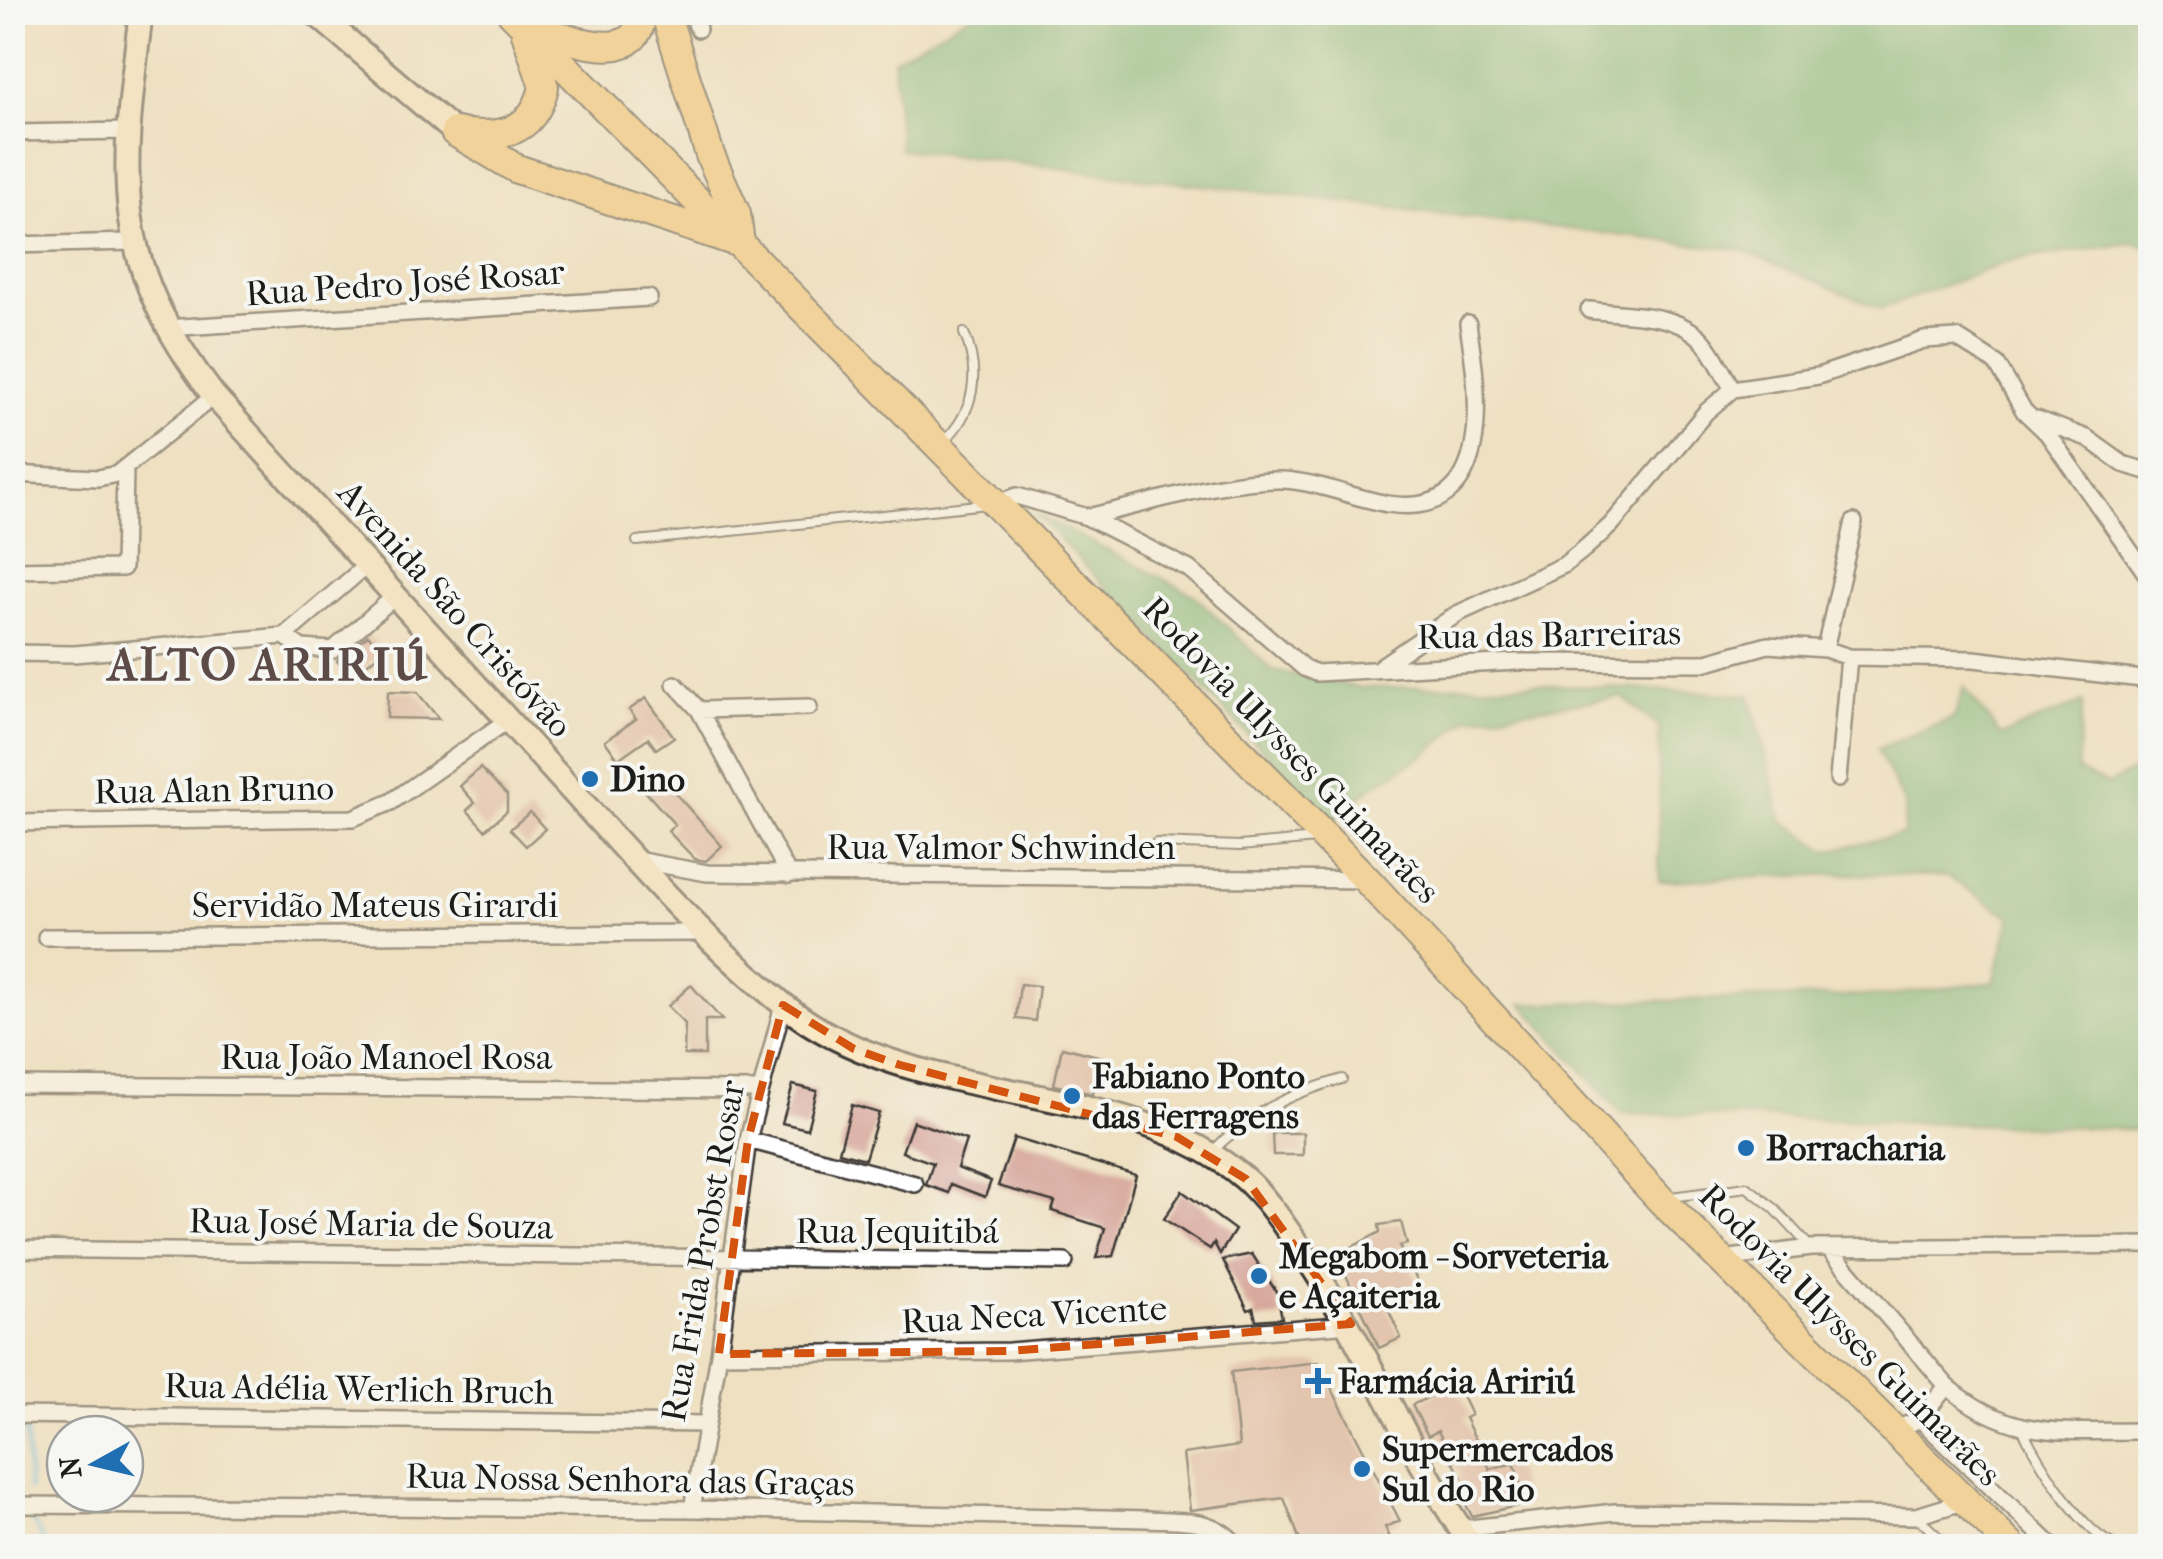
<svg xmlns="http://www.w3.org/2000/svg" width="2163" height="1559" font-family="'IM FELL French Canon',serif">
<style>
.forest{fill:#6fb57a;stroke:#46684b;stroke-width:2.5}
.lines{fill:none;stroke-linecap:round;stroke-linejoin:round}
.stream{stroke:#6bbae5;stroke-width:5}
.building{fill:#d5a396}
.lane-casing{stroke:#3c3935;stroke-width:12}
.street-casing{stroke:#3c3935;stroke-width:20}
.secondary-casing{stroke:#3c3935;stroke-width:28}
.highway-casing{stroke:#3c3935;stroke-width:32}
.lane{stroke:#fff;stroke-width:8}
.street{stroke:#fff;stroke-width:15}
.secondary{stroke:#fae7c3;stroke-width:22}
.highway{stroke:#f3c26a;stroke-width:28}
.marked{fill:none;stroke:#d4530e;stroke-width:8;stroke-dasharray:20 12;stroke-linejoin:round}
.poi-dot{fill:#1f6fb2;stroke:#f6f6f2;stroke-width:4}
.labels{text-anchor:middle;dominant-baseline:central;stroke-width:8;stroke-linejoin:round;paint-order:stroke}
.street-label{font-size:35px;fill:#1c1c1c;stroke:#f6f6f2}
.poi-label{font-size:35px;font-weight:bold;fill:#1c1c1c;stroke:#f6f6f2;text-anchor:start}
.district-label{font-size:45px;font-weight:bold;letter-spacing:2.5px;fill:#5d4b47;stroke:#f6f6f2}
</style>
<rect width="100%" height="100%" fill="#f6f6f2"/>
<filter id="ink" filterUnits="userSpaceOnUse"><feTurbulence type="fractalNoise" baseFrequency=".01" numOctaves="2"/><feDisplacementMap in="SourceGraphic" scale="20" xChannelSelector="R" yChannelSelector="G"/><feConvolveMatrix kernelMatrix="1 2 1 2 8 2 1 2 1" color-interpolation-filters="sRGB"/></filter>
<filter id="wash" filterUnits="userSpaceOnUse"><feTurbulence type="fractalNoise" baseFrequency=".0048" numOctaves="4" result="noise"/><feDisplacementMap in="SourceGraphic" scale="40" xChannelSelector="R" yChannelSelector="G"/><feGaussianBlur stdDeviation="2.25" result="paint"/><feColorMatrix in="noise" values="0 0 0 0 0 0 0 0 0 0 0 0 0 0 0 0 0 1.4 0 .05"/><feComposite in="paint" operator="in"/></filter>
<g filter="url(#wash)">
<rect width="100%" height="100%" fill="#eee0c1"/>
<path class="forest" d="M976,12L2150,13V247L2132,243L2013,260L1881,309L1742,250L900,149L893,59Z
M1034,513L1193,594L1272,670L1363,688L1537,684L1750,695L1782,820L1827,851L1904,834L1905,805L1877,749L1954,718L1964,687L2001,736L2083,702L2077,771L2108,784L2150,762V1130L1621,1113L1522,1004L1889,995L1994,982L2011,917L1947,876L1843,874L1659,881V727L1622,697L1468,718L1425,755L1373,786L1332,822Z"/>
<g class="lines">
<path class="stream" d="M12,1181L18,1322
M26,1425L29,1489
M31,1517L46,1546"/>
</g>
<g id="blocks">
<path class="building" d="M368,635L382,651L351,678L337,661Z
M388,691L417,692L439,719L387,718Z
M646,698L674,737L656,749L648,738L618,759L605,741L636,719L629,710Z
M480,768L507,795V811L485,830L467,810L475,803L460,786Z
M660,776L722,846L706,861L695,859L668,831L675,825L644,790Z
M530,812L545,829L526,846L510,829Z
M1020,984L1039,986L1035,1021L1016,1019Z
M691,985L722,1020H705V1055H684L685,1024L668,1006Z
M1062,1047L1102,1057L1093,1094L1054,1085Z
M793,1085L817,1091L807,1129L782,1123Z
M852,1105L879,1113L865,1159L839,1152Z
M913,1121L966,1140L957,1168L991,1181L985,1197L951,1184L949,1193L926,1185L933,1163L902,1152Z
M1272,1133H1303V1155H1273Z
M1014,1138L1136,1175L1113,1256L1096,1258L1105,1228L1052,1211L1055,1202L998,1186Z
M1182,1191L1235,1230L1220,1254L1214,1243L1210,1249L1164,1219Z
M1401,1222L1407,1244L1399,1246L1422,1289L1387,1307L1401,1338L1379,1348L1337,1255L1380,1232L1379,1225Z
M1252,1254L1277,1293L1282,1318L1256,1320L1253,1308L1248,1310L1223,1260Z
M1318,1362L1400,1521L1385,1527L1394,1546H1302L1284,1498L1190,1510L1183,1454L1239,1446L1231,1372Z
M1456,1384L1471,1415L1465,1418L1490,1469L1514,1463L1526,1504L1472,1516L1452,1479L1461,1477L1438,1431L1428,1436L1412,1405Z"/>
</g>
</g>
<g filter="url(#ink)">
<use href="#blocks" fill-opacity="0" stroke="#3c3935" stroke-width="2.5"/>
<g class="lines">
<g class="lane-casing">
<path id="lane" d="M943,442C975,412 981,373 964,333
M637,541L987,504
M1156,843L1240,846L1316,839
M1210,1154C1247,1114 1290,1094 1342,1079
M1671,1197L1747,1187L1774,1208L1811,1248
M2022,1428C2038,1461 2083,1536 2118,1546
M1916,1516L1948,1546
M2149,1546H2150"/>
</g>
<g class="street-casing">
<path id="street" d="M692,12L698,29
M12,133L129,131
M12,245L132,242
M1589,310C1623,315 1669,312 1697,335C1712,347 1722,373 1733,389
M165,328L649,298
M2037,419L2087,438L2123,464L2150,472
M12,474L98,478L117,474L214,396
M997,503L1017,496L1087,517L1189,569L1304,668L1316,673L1517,662L1703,663L1768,645L1825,649L1849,657L1974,659L2150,680
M1087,517C1146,505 1224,478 1283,480C1319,482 1353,498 1388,504C1499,521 1478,388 1468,324
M12,570L123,568L125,469
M284,636L302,648L333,650L394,597
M1825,649L1854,522
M12,653L74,654L284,636L367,565
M1380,667L1457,614L1564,565L1583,550L1611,525L1706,412L1733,389L1818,376L1924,340L1957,338L1997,364L2024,411L2047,433L2150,579
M675,684L699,710L789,875
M699,710L809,707
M1838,779L1849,657
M12,823L353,818L391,802L508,720
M636,860L707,873L1365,880
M46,937L706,933
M12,1085L758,1090
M748,1140L915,1184
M12,1249L1065,1262
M1832,1252L1947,1386L1920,1419L1897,1429
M1722,1259L1811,1248L2150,1245
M719,1354L1009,1351L1351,1324
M1947,1386C2013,1443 2069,1430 2150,1431
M12,1415L704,1424
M1920,1419L2052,1546
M12,1505L692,1509L1148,1519C1183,1521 1214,1517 1237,1546
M692,1509L719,1354L748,1140L783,1005
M1460,1529L1615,1512L1916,1516L1966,1501"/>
</g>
<g class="secondary-casing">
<path id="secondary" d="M141,12C121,178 108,257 214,396C327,521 440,646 554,771C627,851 699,937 784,1005C915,1111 1121,1074 1244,1178C1268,1199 1286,1228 1304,1254C1369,1349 1408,1454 1472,1546
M314,12L455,132"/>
</g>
<g class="highway-casing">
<path id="highway" d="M511,12L1367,880L1660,1199L2011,1546
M665,12L710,155L736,214L740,243
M526,27C560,33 638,74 642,12
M455,132L517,169L734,241
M456,132C499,140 533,134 544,87L526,33"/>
</g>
<use href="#lane" class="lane"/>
<use href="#street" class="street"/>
<use href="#secondary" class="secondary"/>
<use href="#highway" class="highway"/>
</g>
</g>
<path d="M0 0H2163V1559H0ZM783,1005L854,1049L900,1065L1177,1137L1246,1179L1351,1324L1009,1351L719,1354L748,1140Z" fill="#eee0c1" fill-opacity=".55" fill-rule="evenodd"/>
<path class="marked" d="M783,1005L854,1049L900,1065L1177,1137L1246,1179L1351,1324L1009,1351L719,1354L748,1140Z"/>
<g class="poi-dot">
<circle cx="590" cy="779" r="10"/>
<circle cx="1072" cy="1096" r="10"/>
<circle cx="1746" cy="1148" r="10"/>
<circle cx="1259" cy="1276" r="10"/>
<path d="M1313 1366h10v10h10v10h-10v10h-10v-10h-10v-10h10z"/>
<circle cx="1362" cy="1469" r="10"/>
</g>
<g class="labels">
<g class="street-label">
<text transform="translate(405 283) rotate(-4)">Rua Pedro José Rosar</text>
<text transform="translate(455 609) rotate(48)">Avenida São Cristóvão</text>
<text transform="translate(1549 635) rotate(-1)">Rua das Barreiras</text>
<text transform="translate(1291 750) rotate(46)">Rodovia Ulysses Guimarães</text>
<text transform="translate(214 790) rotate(-1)">Rua Alan Bruno</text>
<text x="1001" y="847">Rua Valmor Schwinden</text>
<text x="375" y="905">Servidão Mateus Girardi</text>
<text x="386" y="1057">Rua João Manoel Rosa</text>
<text transform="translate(371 1224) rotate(1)">Rua José Maria de Souza</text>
<text x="897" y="1231">Rua Jequitibá</text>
<text transform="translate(703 1251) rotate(-80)">Rua Frida Probst Rosar</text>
<text transform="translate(1034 1315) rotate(-3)">Rua Neca Vicente</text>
<text transform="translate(1850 1335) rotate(45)">Rodovia Ulysses Guimarães</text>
<text transform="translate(359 1389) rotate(1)">Rua Adélia Werlich Bruch</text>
<text transform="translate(630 1480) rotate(1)">Rua Nossa Senhora das Graças</text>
</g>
<g class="poi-label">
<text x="610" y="779">Dino</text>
<text x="1092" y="1076">Fabiano Ponto<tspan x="1092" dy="40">das Ferragens</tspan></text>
<text x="1766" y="1148">Borracharia</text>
<text x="1279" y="1256">Megabom - Sorveteria<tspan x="1279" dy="40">e Açaiteria</tspan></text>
<text x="1338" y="1381">Farmácia Aririú</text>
<text x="1382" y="1449">Supermercados<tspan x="1382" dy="40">Sul do Rio</tspan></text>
</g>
<g class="district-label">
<text x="269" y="665">ALTO ARIRIÚ</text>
</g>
</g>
<rect width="2163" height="1559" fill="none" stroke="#f6f6f2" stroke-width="50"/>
<g transform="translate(95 1464) rotate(262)"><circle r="48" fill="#f6f6f2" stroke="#9f9f9c" stroke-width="2.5"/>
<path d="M0-8L18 38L0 25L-18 38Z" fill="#1f6fb2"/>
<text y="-15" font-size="28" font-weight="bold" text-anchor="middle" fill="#1c1c1c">N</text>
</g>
</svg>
